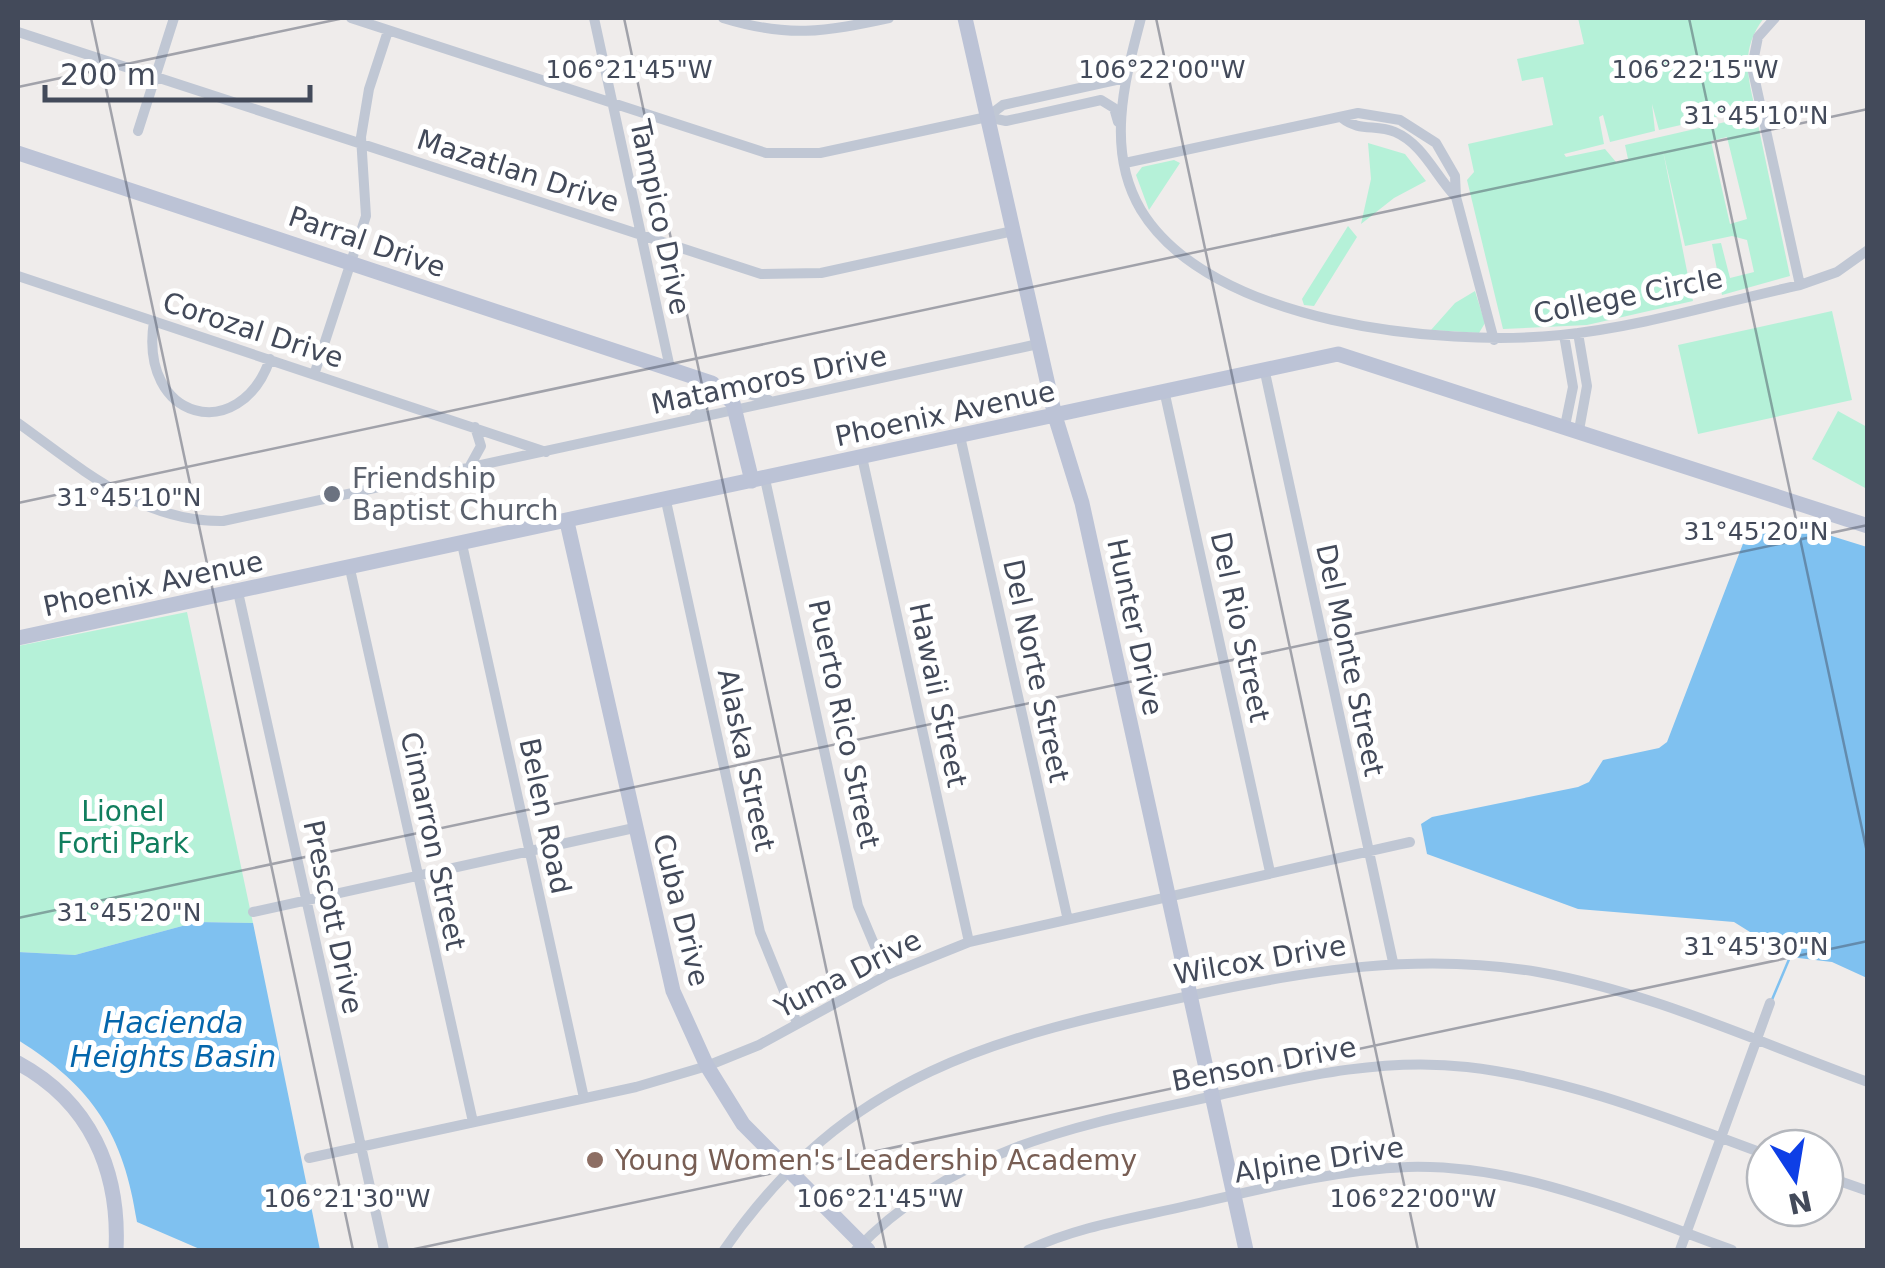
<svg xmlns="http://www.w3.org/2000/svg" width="1885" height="1268" font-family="'DejaVu Sans',sans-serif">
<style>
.green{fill:#b5f1d8;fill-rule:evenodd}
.water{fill:#7fc1f0}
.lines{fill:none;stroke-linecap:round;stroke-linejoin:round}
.stream{stroke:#7fc1f0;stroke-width:2.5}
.street{stroke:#c0c7d4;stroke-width:10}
.secondary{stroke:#bcc3d6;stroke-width:15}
.ticks{fill:none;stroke:#434a5a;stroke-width:2.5;stroke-opacity:0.45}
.worship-dot{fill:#6b7280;stroke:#fff;stroke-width:4}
.education-dot{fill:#8d6e63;stroke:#fff;stroke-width:4}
.labels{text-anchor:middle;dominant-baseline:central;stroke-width:10;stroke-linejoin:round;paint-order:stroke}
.street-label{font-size:28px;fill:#434a5a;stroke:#fff}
.worship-label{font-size:28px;fill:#5b616d;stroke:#fff;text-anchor:start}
.park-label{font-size:28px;fill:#117e5e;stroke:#fff}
.education-label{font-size:28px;fill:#785e54;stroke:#fff;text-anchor:start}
.water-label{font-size:30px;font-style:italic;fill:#0466ac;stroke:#fff}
.ticks-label{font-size:25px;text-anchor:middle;fill:#434a5a;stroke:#fff;stroke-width:10;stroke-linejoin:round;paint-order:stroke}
</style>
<rect width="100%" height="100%" fill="#efeceb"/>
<path class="green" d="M1578,18H1764C1741,48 1747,74 1755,108L1659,130L1652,104L1655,131L1610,142L1603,115L1599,117L1604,144L1564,154L1566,157L1605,149L1616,162L1628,159L1625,145L1756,115L1790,276L1722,295L1712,244L1721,243L1730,278L1754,272L1747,240L1732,236L1685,246L1663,151L1693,301L1587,325L1503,329L1467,180L1474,172L1468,144L1553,125L1543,77L1522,81L1517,59L1584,44ZM1727,137L1747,219L1730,224L1711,141Z
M1368,143L1405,154L1426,181L1394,198L1361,224L1371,179Z
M1174,160L1180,163L1149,210L1136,175L1142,167Z
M1348,226L1357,237L1314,306L1304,305L1302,299Z
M1475,291L1485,323L1479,333L1431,330L1455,303Z
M1832,311L1852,400L1698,434L1678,345Z
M1838,411L1867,427V489L1812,459Z
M187,612L253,923L197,922L75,955L18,952V646Z"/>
<path class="water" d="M1780,520L1867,547V978L1832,962L1790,957L1734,922L1578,909L1427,854L1421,824L1432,817L1578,787L1589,782L1603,760L1659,748L1667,742L1749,528Z
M197,922L253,923L320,1250H202L137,1222C124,1135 93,1087 18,1040V952L75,955Z"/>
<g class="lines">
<path class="stream" d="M1771,1002L1790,957"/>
<path class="street" d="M351,18L766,153H820L987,117L1006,121L1101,100L1114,108L1118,122
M594,18L670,368
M723,18C788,38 824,32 889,18
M1141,18C1125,79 1105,150 1141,210C1210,324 1441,347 1561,335C1641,327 1722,302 1800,285L1837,272L1868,250
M1775,18L1758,37L1752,67L1800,285
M18,32L761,274L821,273L1013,231
M987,117L1003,105L1125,78
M1342,118C1359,132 1376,124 1395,132C1423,144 1435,175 1455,196
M138,131L174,18
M1125,163L1358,113L1400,120L1436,143L1455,176L1456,197L1494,340
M18,276L546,452
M154,321C138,421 240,446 270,359
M1578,333L1587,386L1579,430
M1564,335L1573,387L1565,426
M1264,368L1393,962
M315,372L366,216L361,137L369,89L388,31
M718,385L769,400
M1164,390L1270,872
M694,417L706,403L701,380
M18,423C82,469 141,522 223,521L1038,344
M960,436L1067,916
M862,457L969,942
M470,466L481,446L475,427
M765,479L858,906L887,975
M666,501L760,932L797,1023
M462,544L584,1098
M350,569L473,1122
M238,592L384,1250
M253,912L634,828
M309,1158L636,1087L707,1066L759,1045L887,975L969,942L1410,842
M1825,1176L1868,1191
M724,1250C847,1072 995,1037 1194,995C1310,970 1419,952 1538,972C1651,992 1760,1043 1868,1082
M856,1250C955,1146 1085,1124 1219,1095C1300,1077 1383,1057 1467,1067C1571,1079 1667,1118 1765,1154
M1028,1250C1079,1226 1135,1218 1190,1205C1261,1189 1334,1170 1408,1167C1520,1164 1628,1212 1732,1250
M1680,1250L1770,1003"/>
<path class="secondary" d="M965,18L1055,416L1082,503L1246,1250
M18,153L712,383L733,403L752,481
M567,522L673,991L707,1066L743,1124L868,1250
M18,638L1338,354L1868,526
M18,1063C90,1102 120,1170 116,1250"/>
</g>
<path class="ticks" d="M91,18L353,1250M624,18L886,1250M1156,18L1418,1250M1689,18L1868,857M18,87L344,18M18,503L1868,109M18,918L1868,525M410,1250L1868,941"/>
<circle class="worship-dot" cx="332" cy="494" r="10"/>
<circle class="education-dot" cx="595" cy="1160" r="10"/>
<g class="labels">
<g class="street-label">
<text transform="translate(518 171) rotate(18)">Mazatlan Drive</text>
<text transform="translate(660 217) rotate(78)">Tampico Drive</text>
<text transform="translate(367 242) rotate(19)">Parral Drive</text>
<text transform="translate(1628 296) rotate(-11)">College Circle</text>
<text transform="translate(253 330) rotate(18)">Corozal Drive</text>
<text transform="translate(769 380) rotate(-12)">Matamoros Drive</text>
<text transform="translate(945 414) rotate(-12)">Phoenix Avenue</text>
<text transform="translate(153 584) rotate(-12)">Phoenix Avenue</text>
<text transform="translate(1135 627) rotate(78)">Hunter Drive</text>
<text transform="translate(1240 627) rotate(78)">Del Rio Street</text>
<text transform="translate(1350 660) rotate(78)">Del Monte Street</text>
<text transform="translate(1036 671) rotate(78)">Del Norte Street</text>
<text transform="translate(938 695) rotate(78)">Hawaii Street</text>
<text transform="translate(844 724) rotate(78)">Puerto Rico Street</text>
<text transform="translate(746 760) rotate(78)">Alaska Street</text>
<text transform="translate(545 816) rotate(78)">Belen Road</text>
<text transform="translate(433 841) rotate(78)">Cimarron Street</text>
<text transform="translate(681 910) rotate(76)">Cuba Drive</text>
<text transform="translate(333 917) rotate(78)">Prescott Drive</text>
<text transform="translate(1260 960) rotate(-10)">Wilcox Drive</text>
<text transform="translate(848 974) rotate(-27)">Yuma Drive</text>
<text transform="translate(1264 1064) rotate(-11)">Benson Drive</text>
<text transform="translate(1319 1160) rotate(-9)">Alpine Drive</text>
</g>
<g class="worship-label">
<text x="352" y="478">Friendship<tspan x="352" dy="32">Baptist Church</tspan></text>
</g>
<g class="park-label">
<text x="123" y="811">Lionel<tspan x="123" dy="32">Forti Park</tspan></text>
</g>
<g class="education-label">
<text x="615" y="1160">Young Women's Leadership Academy</text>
</g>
<g class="water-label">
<text x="173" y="1022">Hacienda<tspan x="173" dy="34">Heights Basin</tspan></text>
</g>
</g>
<g class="ticks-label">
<text x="629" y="78">106°21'45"W</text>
<text x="1162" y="78">106°22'00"W</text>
<text x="1695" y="78">106°22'15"W</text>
<text x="1756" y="124">31°45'10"N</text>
<text x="129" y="506">31°45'10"N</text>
<text x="1756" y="540">31°45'20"N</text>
<text x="129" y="921">31°45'20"N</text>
<text x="1756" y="955">31°45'30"N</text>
<text x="347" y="1207">106°21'30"W</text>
<text x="880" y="1207">106°21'45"W</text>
<text x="1413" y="1207">106°22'00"W</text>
</g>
<rect width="1885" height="1268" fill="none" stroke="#434a5a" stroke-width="40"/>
<g transform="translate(1795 1178) rotate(168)"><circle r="48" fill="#ffffff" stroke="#b4b7bd" stroke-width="2.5"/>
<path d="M0-8L18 38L0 25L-18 38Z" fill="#0e3fe6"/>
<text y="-15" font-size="28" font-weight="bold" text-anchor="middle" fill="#434a5a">N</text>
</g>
<path d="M45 85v15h265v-15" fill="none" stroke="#434a5a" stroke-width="5"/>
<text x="60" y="85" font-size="30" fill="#434a5a" stroke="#ffffff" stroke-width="8" paint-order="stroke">200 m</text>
</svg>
